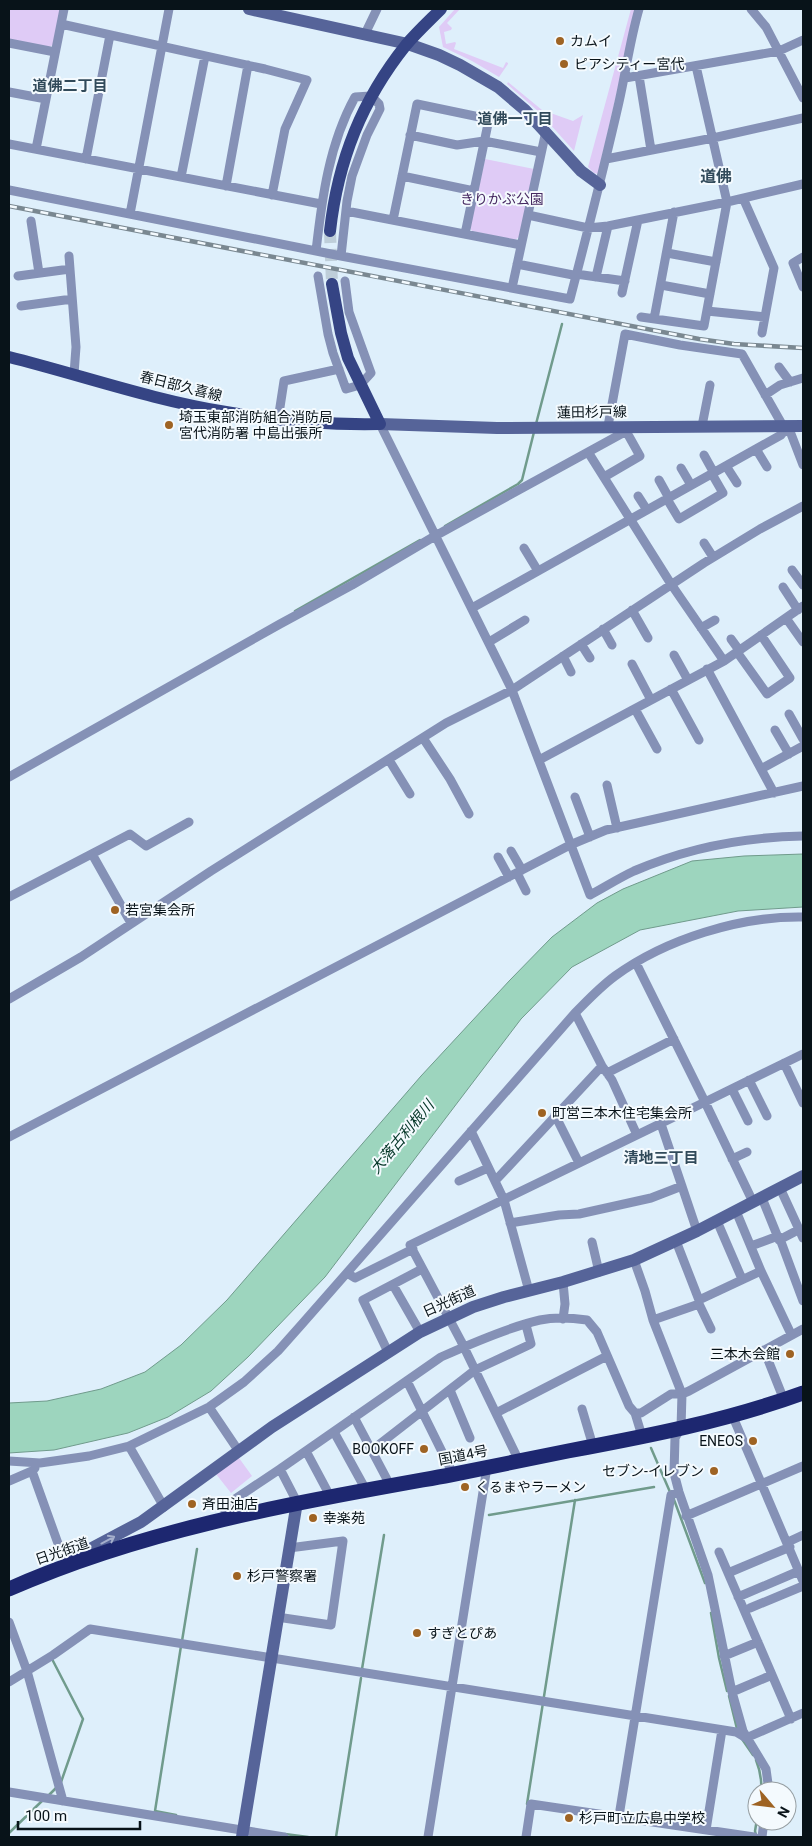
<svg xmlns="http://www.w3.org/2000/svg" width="812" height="1846" font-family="Roboto,'Noto Sans JP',sans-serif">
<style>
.green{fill:#dfcbf6}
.water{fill:#9dd5be;stroke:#709b8c}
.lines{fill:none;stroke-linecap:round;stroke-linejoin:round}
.stream{stroke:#709b8c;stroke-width:2.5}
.primary-tunnel{stroke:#beced9;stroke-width:12;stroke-dasharray:12 6;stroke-linecap:butt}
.street{stroke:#8591b6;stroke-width:9}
.secondary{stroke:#566499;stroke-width:12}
.primary{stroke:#354484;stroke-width:12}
.highway{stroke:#1d2770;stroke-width:15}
.rail-casing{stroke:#7a8891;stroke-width:4.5}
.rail{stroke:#f4fafe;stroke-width:2.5;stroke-dasharray:8;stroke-linecap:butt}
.oneway{stroke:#a5afcc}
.poi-dot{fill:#9e6323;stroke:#f4fafe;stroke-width:2}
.labels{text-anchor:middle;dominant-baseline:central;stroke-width:4;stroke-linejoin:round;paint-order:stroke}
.poi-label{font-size:14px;fill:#081319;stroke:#f4fafe;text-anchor:start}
.park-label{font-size:14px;fill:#462961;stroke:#f4fafe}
.street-label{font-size:14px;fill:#081319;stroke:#f4fafe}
.neighbourhood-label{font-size:15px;font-weight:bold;fill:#314a5a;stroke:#f4fafe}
.water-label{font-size:15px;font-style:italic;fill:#043627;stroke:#f4fafe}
.quarter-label{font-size:16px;font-weight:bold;fill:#314a5a;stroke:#f4fafe}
</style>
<rect width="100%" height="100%" fill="#deeffb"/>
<path class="green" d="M9,9H60L53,45L49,47L9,39Z
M455,9H460L447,23L452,28L451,30L444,32L446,44L455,42L456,43L454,49L503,68L506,62L508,63V64L499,77L472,61L443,47L439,27Z
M631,9H636L598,174L594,173L588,167Z
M508,82L542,110L573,121L583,115L574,151L539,112L507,84Z
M485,159L534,169L519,237L515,240L472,231L470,228Z
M239,1458L252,1476L231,1493L216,1474Z"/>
<path class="water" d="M803,854V907L738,911L640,930L572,967L521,1019L325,1277L248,1357L211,1391L168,1417L128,1433L54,1450L9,1453V1403L47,1401L101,1389L145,1372L181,1345L227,1300L421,1076L510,980L552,937L597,903L623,889L692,861L744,856Z"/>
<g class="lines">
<path class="stream" d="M536,424L562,324
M445,526L518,484L522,480L534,432
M295,611L420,540
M651,1448L670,1492
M673,1497L705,1583
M489,1515L654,1487
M711,1613L719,1658L727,1691
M182,1641L197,1549
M52,1659L83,1719L60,1785
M362,1669L384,1535
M729,1696L737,1729
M742,1739L753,1755
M756,1760C760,1770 762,1780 761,1791
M48,1796L56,1788
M527,1804L575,1500
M176,1815L155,1811L181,1646
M9,1833L43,1800
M285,1834L308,1837
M756,1835L755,1831L757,1819
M336,1837L361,1678"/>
<path class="primary-tunnel" d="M330,231L332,284"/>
<path class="street" d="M751,9L766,27L803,98
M61,24L265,69L307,80L285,129L272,195
M365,34L377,9
M9,43L55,52
M639,76L651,150
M625,78L779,51L803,40
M9,92L46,99
M410,135L457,145L484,141L541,152
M9,144L321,204
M36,149L64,9
M86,159L110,35
M606,159L713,138L803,118
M402,176L474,191
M181,177L205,56
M226,186L248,65
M9,190L341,256L570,299C587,234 604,168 619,102C626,71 630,40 639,9
M743,198L774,268L762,333
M346,211L521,245
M130,214L169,9
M528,215L588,228L608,226L727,202L803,184
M393,220L417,104L489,119L465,234
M31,221L39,273
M316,251C322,198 329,144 355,97L371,96L379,104L380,109L367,135L352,176L347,201L341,256
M667,253L716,262
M69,256L76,347L74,374
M803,257L793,263L803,287
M517,264L573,275L576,274L625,281
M18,276L70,269
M318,276L328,334L333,353L346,389L360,385L371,373L349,312L345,281
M596,277L608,226
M661,285L710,294
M512,288L546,131
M622,293L638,220
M21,306L72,299
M707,311L765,317
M641,317L704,326L727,202L696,66
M654,319L674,212
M779,367L790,382
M765,395L780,385L803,378
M278,420L284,381L339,369
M380,424L512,690L590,895C605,887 619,878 634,871C687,848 746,837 803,836
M608,426L625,334L680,345L742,354L783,426
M702,426L710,385
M788,426L803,465
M756,449L767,467
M588,452L671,584L724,661
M704,455L714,473
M726,466L737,483
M681,468L691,485
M604,477L640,456L626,431
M659,480L669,498
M638,496L647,510
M667,499L679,519L723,493L712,474
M704,543L713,557
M524,548L538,571
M792,570L803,585
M783,587L798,610
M472,608L781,435L788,426
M632,610L648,638
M786,618L803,642
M701,628L715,620
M603,629L612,645
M731,639L739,650
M489,642L525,620
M581,644L590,658
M737,652L767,694L790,678L761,635
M674,655L688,680
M563,656L571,672
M632,664L651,700
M707,669L774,793
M671,689L699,740
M635,709L657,749
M789,714L803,739
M775,730L789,754
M423,738L450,779L469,814
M389,760L410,794
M539,760L724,661L803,606
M761,769L803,746
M9,777L280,624L352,585L435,536L632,428
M607,785L617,828
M575,797L590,837
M511,851L522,870
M92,854L131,923
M498,857L509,877
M517,873L526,891
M9,897L130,834L146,846L189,822
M636,963L705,1102L803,1054
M9,999L81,957L211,871L446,723L512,690L704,563L760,529L803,506
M575,1013C588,1000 600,987 615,976C666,939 740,916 803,917
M784,1063L803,1103
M607,1073L674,1039
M749,1080L767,1116
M732,1089L748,1121
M555,1115L579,1163
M661,1124L697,1231
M471,1131L504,1200L529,1291
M9,1137L570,845L606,830L803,786
M732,1159L747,1152
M459,1181L488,1168
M495,1181L602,1066
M780,1188L803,1238
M762,1198L779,1240L800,1229
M736,1211L761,1271L791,1334
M717,1221L742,1279
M510,1223L559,1215L579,1214L651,1198L682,1186
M780,1239L803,1301
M676,1241L699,1300L761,1271
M592,1242L599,1272
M751,1246L778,1236
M634,1260L645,1291L653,1320L682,1394L681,1428L675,1438L674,1473L679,1492L708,1575L732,1692L743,1731L766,1769L769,1791
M347,1273L355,1278L413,1249
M563,1282L565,1304L563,1319
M393,1285L420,1332
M653,1320L699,1304L711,1329
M764,1350L784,1400
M388,1352L363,1300L422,1269
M407,1381L453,1474
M450,1390L470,1438
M209,1407L238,1450
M582,1409L593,1446
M496,1413L607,1356
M635,1413L642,1436
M354,1417L390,1485
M733,1417L803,1581
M334,1432L366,1490
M129,1446L164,1507
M372,1450L475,1370L531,1344L526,1325
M306,1451L330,1496
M9,1461L40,1463L89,1456L129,1446L209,1407L244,1382L278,1351L302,1324L575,1013L602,1066L612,1080L637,1135
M519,1461L461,1341L410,1245L705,1102L753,1202
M32,1471L65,1563
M9,1481L32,1471L35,1468
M297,1502L280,1469L441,1357C470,1344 509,1327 540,1320C554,1317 573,1318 587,1320L597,1332L629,1406L635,1413H641L671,1394H682L689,1391L803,1329
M686,1516L803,1466
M225,1518V1510L235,1499L280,1469
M788,1542L803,1535
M719,1552L791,1719
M728,1573L790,1547
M738,1597L799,1571
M750,1608L803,1586
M277,1617L331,1625L343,1541L289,1548
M9,1622L27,1671L63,1801
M724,1656L758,1642
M9,1682L53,1655L90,1629L736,1732L746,1738L803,1713
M732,1692L772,1675
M9,1792L284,1837
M619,1816L671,1495L679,1492
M706,1830L722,1730
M428,1837L487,1467
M526,1837L531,1804L754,1837
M762,1837L764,1821"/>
<path class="secondary" d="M249,9L408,44L439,55L460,65L498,87L525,110L581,171L600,185
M380,424L497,428L803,426
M73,1558L141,1522L272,1427L420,1332L473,1307L504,1297L563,1282L634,1260L697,1231L803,1176
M242,1837L297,1502"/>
<path class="primary" d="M330,231C338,160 362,100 406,45C417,32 429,21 441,9
M9,357C81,375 152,400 226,412C277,421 328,425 380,424L348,358L341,333L332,284"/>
<path class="highway" d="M9,1589C149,1527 301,1502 450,1475C490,1467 528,1459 568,1451C648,1436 726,1421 803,1393"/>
<g class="rail-casing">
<path id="rail" d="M9,206L699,339L734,344L803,348"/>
</g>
<use href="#rail" class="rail"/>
</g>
<defs><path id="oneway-shaft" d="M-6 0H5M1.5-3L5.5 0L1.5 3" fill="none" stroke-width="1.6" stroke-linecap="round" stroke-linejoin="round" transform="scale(1.25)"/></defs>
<use class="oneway" href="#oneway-shaft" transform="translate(108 1540) rotate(-28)"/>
<g class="poi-dot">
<circle cx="560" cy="41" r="5"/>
<circle cx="564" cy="64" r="5"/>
<circle cx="169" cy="425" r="5"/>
<circle cx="115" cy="910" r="5"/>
<circle cx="542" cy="1113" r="5"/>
<circle cx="790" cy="1354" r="5"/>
<circle cx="753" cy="1441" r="5"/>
<circle cx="424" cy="1449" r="5"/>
<circle cx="714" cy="1471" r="5"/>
<circle cx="465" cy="1487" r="5"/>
<circle cx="192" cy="1504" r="5"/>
<circle cx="313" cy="1518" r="5"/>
<circle cx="237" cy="1576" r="5"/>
<circle cx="417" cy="1633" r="5"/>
<circle cx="569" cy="1818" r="5"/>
</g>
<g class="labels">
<g class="poi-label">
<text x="570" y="41">カムイ</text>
<text x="574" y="64">ピアシティー宮代</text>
<text x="179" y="417">埼玉東部消防組合消防局<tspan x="179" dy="16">宮代消防署 中島出張所</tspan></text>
<text x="125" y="910">若宮集会所</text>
<text x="552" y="1113">町営三本木住宅集会所</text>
<text x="780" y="1354" text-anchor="end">三本木会館</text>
<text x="743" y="1441" text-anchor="end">ENEOS</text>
<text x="414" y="1449" text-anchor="end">BOOKOFF</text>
<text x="704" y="1471" text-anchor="end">セブン-イレブン</text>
<text x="475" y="1487">くるまやラーメン</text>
<text x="202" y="1504">斉田油店</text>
<text x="323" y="1518">幸楽苑</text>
<text x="247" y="1576">杉戸警察署</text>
<text x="427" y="1633">すぎとぴあ</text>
<text x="579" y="1818">杉戸町立広島中学校</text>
</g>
<g class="park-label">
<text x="502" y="199">きりかぶ公園</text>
</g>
<g class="street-label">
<text transform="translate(181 386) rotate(14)">春日部久喜線</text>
<text transform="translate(592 412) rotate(-1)">蓮田杉戸線</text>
<text transform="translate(449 1301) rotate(-24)">日光街道</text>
<text transform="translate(463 1455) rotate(-11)">国道4号</text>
<text transform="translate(62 1551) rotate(-19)">日光街道</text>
</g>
<g class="neighbourhood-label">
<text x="70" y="86">道佛二丁目</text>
<text x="515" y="119">道佛一丁目</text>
<text x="661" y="1158">清地三丁目</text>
</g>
<g class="water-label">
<text transform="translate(402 1137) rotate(-50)">大落古利根川</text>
</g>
<g class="quarter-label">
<text x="716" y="176">道佛</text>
</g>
</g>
<rect width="812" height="1846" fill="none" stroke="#081319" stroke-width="20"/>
<g transform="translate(772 1806) rotate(118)"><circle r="24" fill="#f4fafe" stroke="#969ea2"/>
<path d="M0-4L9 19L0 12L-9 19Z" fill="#9e6323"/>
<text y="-8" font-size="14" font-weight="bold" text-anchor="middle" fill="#081319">N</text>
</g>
<path d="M18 1821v8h122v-8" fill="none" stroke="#081319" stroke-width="2.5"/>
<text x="25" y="1821" font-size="15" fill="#081319" stroke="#f4fafe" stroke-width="4" paint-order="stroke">100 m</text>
</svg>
